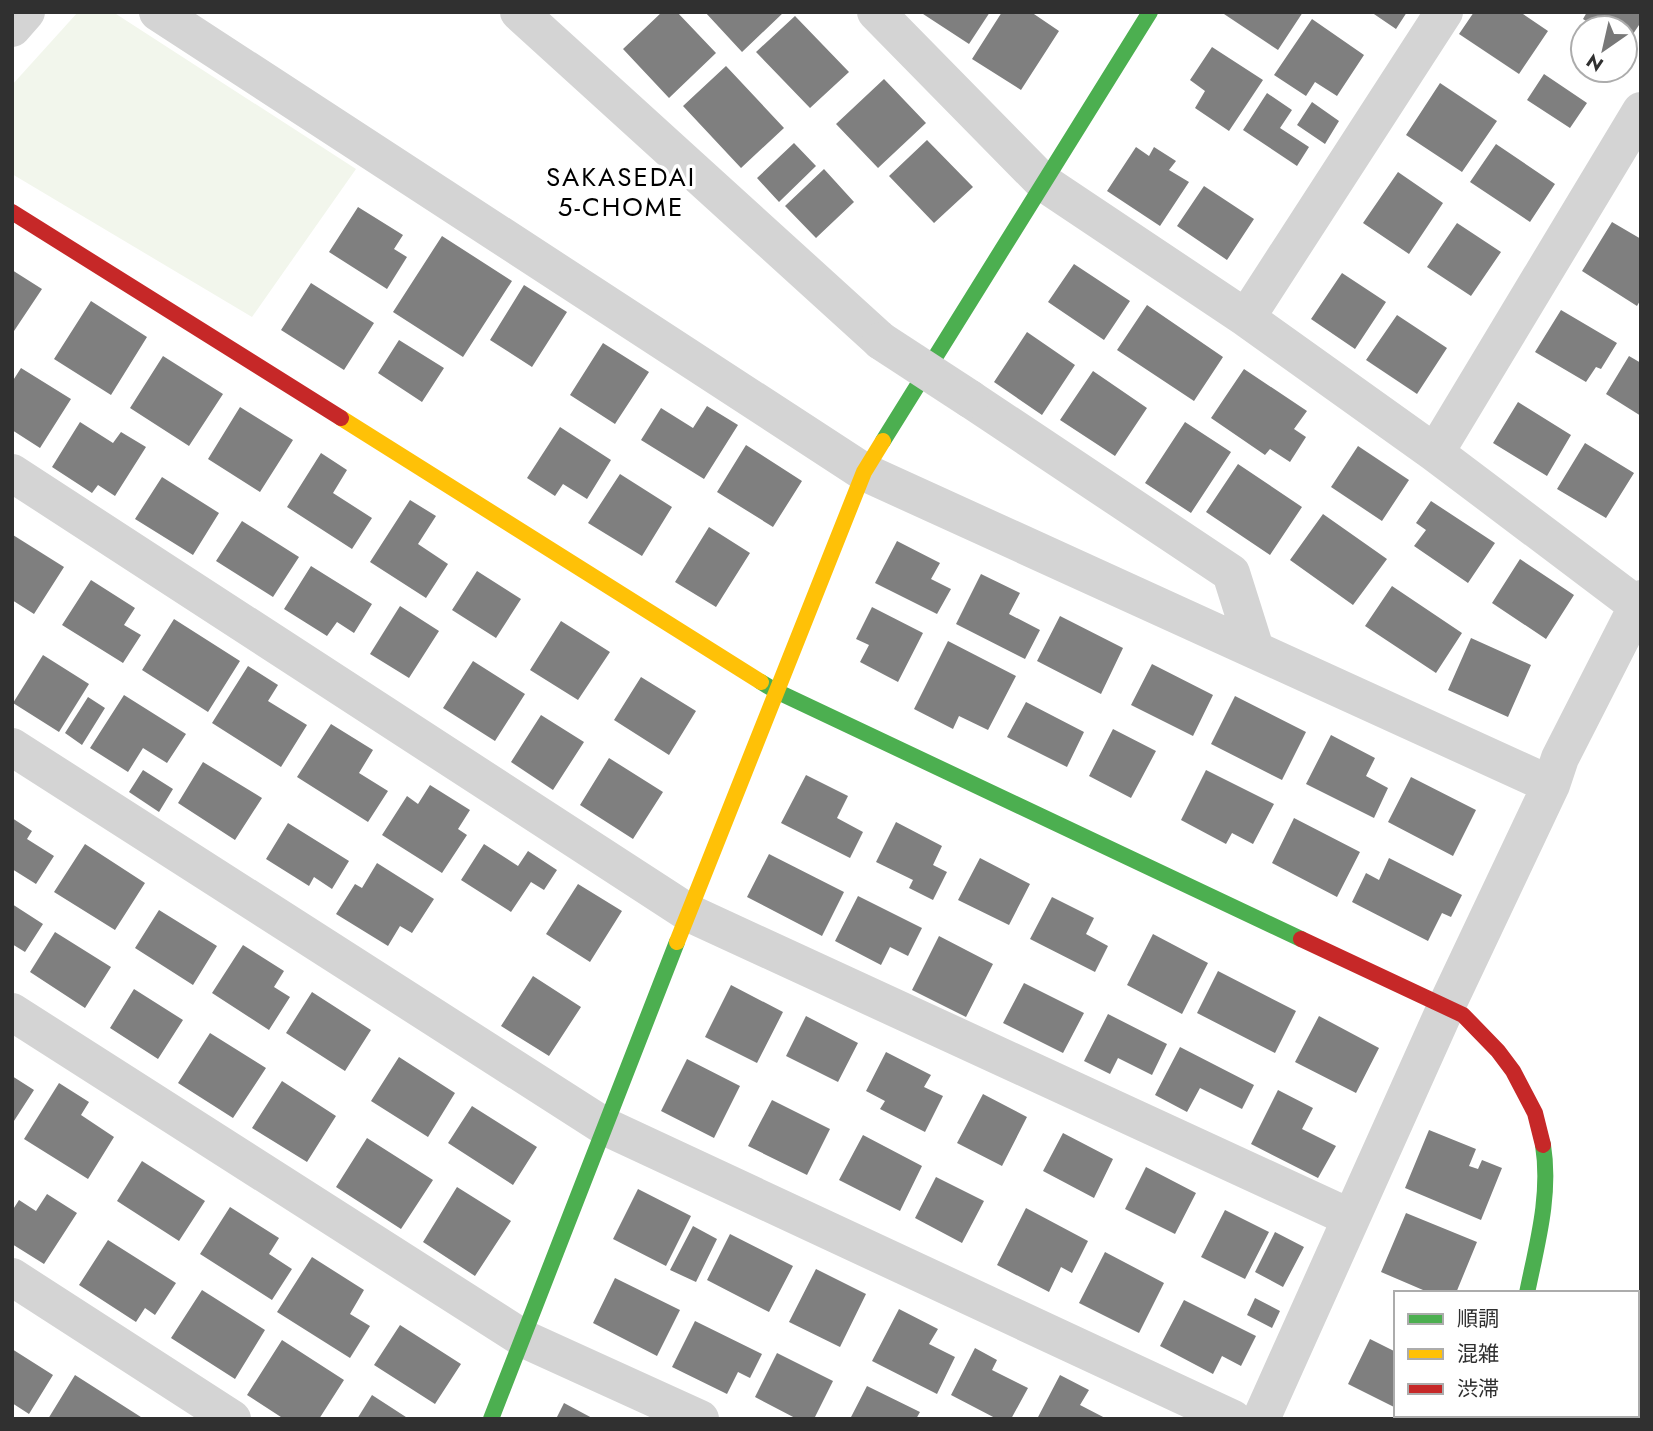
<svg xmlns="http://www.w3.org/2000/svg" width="1653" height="1431" font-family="Jost,'Noto Sans JP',sans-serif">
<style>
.green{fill:#f2f6ec}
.building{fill:#7f7f7f}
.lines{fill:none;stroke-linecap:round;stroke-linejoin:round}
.street{stroke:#d4d4d4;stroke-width:38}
.fast{stroke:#4caf50;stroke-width:16}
.slow{stroke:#ffc107;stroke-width:16}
.jam{stroke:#c62828;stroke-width:16}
.street-bridge{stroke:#d4d4d4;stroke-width:38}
.labels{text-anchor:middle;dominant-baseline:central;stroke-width:7;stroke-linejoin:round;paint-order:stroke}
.neighbourhood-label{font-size:26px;letter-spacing:2px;fill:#000;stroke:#fff}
</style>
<rect width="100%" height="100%" fill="#fff"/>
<path class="green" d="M78,12H113L356,169L252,317L12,174V85Z"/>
<path class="building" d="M662,12H677L716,53L669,98L623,49Z
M705,12H784L742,52Z
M920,12H990L969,44Z
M1002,12H1031L1059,31L1021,90L972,59Z
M1221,12H1303L1278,50Z
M1371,12H1407L1396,29Z
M1474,12H1520L1548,31L1519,74L1459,34Z
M1587,12H1641V22L1625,46V28H1597L1583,19Z
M795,16L849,72L810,108L756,52Z
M1312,19L1364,55L1337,96L1315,82L1306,96L1274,75Z
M1212,47L1263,80L1229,131L1195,108L1205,91L1190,80Z
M726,66L784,128L741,168L683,106Z
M1544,74L1587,103L1570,128L1527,100Z
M884,79L926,123L878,168L836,124Z
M1440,83L1497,121L1462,172L1406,135Z
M1267,93L1292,110L1280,128L1309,147L1297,166L1243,130Z
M1312,102L1339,121L1325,144L1297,125Z
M927,140L973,187L934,223L889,176Z
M794,143L816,166L779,202L757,178Z
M1496,144L1555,184L1530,222L1470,182Z
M1136,147L1149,156L1154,147L1176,161L1169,170L1189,182L1160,226L1107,191Z
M824,169L854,202L816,238L785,206Z
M1398,172L1443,203L1409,254L1363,223Z
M1204,186L1254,219L1227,260L1177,226Z
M358,207L403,235L394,249L407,257L387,289L329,252Z
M1612,222L1641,239V299L1637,306L1582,271Z
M1457,223L1501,252L1471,296L1427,267Z
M442,236L512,281L463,357L393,312Z
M1074,264L1130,301L1104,340L1048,302Z
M12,270L42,289L14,331L12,330Z
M1342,273L1386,302L1355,349L1311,319Z
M311,283L374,323L344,370L281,330Z
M524,285L567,312L532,367L490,340Z
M91,301L147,337L111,395L54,359Z
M1147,305L1223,357L1194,401L1117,350Z
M1561,310L1617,343L1601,369L1596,367L1586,382L1535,352Z
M1397,315L1447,348L1417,394L1366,360Z
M1027,332L1075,365L1042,415L994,382Z
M399,340L444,368L422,402L378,373Z
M603,343L649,372L615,424L570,395Z
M163,356L223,394L189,446L130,408Z
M1629,356L1641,363V416L1606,394Z
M21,368L71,399L40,448L12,430V382Z
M1244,369L1307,411L1294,429L1306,437L1290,462L1270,449L1265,455L1211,418Z
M1093,371L1147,408L1115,456L1060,420Z
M1518,402L1571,435L1547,476L1493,443Z
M707,406L738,425L704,479L641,440L661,408L693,428Z
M240,407L293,440L260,492L208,459Z
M80,422L113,443L121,432L146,447L115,496L98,485L92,493L52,467Z
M1185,422L1231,452L1191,513L1145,483Z
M560,427L611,460L587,499L563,484L555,496L527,478Z
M1585,443L1634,473L1606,518L1557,489Z
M746,445L802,481L773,527L717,492Z
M1358,446L1409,480L1382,521L1331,487Z
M321,453L347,470L333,493L372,518L352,549L287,507Z
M1238,464L1302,507L1270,555L1206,512Z
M620,474L672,507L642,556L588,523Z
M162,477L219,513L193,555L135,519Z
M410,500L436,516L418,544L448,564L426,598L370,562Z
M1431,501L1495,543L1468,583L1414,546L1426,530L1416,523Z
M1323,514L1387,559L1353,605L1290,560Z
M242,521L299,557L273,597L216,561Z
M709,527L750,553L716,607L675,582Z
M13,535L64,567L34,614L12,600Z
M897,541L940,563L931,579L951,589L937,614L875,583Z
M1520,559L1574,595L1546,639L1492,603Z
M311,566L372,604L354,633L337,622L327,636L284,609Z
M477,571L521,599L496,638L452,610Z
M981,574L1020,593L1009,614L1040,630L1025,659L956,624Z
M91,580L135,608L124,625L141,635L123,663L62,625Z
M1392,586L1462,633L1436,673L1365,626Z
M400,606L439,631L409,678L370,654Z
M872,607L923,633L898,682L860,662L869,645L856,639Z
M1060,616L1123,648L1101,694L1037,661Z
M174,619L240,661L208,712L142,670Z
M561,621L610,652L578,700L530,670Z
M1471,638L1531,665L1508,717L1448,690Z
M948,641L1016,676L988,730L959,716L953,729L914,709Z
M43,655L89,684L59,732L13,703Z
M473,661L525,694L495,741L443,708Z
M1152,664L1213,695L1193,736L1131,705Z
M248,666L278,685L268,701L307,725L281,767L212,723Z
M641,677L696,711L669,755L614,720Z
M124,695L186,734L167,763L143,748L128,772L90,748Z
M1235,696L1306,732L1282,780L1211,744Z
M88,697L105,708L82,745L65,733Z
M1026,702L1084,732L1067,767L1007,737Z
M541,715L584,742L553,790L511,762Z
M331,724L373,750L359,773L388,791L368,822L297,777Z
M1113,729L1156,751L1131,798L1089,776Z
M1331,735L1375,758L1366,776L1388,788L1374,818L1306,784Z
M609,758L663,792L633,839L580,805Z
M203,762L262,798L235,840L178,803Z
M143,770L173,789L159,812L129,792Z
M1206,770L1274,804L1253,844L1232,833L1226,844L1181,820Z
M806,775L848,796L837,818L863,832L850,858L781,823Z
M1411,777L1476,810L1453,856L1388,822Z
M430,785L470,810L458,829L467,835L442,873L382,835L407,796L418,804Z
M12,818L32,831L27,839L54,856L36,884L12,869Z
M1294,818L1360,852L1337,897L1272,863Z
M896,822L942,846L933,865L947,872L933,900L909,888L913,880L876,862Z
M288,823L349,861L332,889L314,877L309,886L266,859Z
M85,844L145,883L115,930L54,892Z
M484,844L518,866L528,851L557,870L544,890L531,882L511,912L461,880Z
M769,854L844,892L822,936L747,897Z
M980,858L1030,884L1009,925L958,900Z
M1389,858L1462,895L1451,917L1442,913L1428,941L1352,902L1366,873L1379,880Z
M377,863L434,899L412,933L400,926L388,946L336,914L355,884L362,888Z
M578,884L622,911L590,962L546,934Z
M858,896L922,928L908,956L890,947L881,965L835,941Z
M1052,897L1094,918L1086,934L1108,946L1095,972L1030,939Z
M12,904L43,924L25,952L12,944Z
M159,910L217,946L193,985L135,948Z
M55,932L111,967L85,1008L30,972Z
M1153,934L1208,963L1182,1014L1127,985Z
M939,936L993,964L966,1017L912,990Z
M243,945L284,971L274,987L290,997L269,1030L212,993Z
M1218,971L1296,1011L1275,1053L1197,1013Z
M533,976L581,1007L549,1056L501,1026Z
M1024,983L1084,1013L1063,1053L1003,1023Z
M731,985L783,1012L757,1063L705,1037Z
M134,989L183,1020L158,1059L110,1028Z
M312,992L371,1030L345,1071L286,1033Z
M1108,1014L1167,1044L1152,1075L1118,1058L1110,1074L1084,1061Z
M806,1016L858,1043L838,1082L786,1056Z
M1319,1016L1379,1048L1356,1093L1295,1062Z
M210,1033L266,1068L233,1118L178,1083Z
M1180,1047L1254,1085L1242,1109L1200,1088L1187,1112L1155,1095Z
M886,1052L931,1075L924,1087L943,1096L925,1132L880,1109L885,1101L866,1091Z
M399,1057L455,1093L428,1137L371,1101Z
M687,1059L740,1086L714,1138L661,1111Z
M12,1076L34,1090L12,1124Z
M282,1081L336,1116L307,1162L252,1128Z
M59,1083L89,1102L81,1115L114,1137L88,1179L24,1139Z
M1278,1090L1313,1108L1302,1129L1336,1146L1318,1178L1251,1144Z
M983,1094L1027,1117L1002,1166L957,1143Z
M772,1100L830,1129L807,1175L748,1146Z
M472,1106L537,1147L513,1185L448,1143Z
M1429,1130L1476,1149L1469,1166L1478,1169L1482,1160L1502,1168L1481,1220L1405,1188Z
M1063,1133L1113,1159L1094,1198L1043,1171Z
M863,1135L922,1166L900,1211L839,1180Z
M367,1138L433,1180L401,1229L336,1187Z
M142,1161L205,1201L179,1241L117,1201Z
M1146,1167L1196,1193L1175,1234L1125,1209Z
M936,1177L984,1201L962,1243L915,1218Z
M457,1187L511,1221L475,1276L423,1242Z
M638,1189L691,1216L666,1266L613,1239Z
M47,1194L77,1213L44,1264L12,1244V1211L19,1200L36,1211Z
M230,1207L279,1238L269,1254L292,1269L272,1300L200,1254Z
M1026,1208L1088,1241L1072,1273L1061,1267L1049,1292L997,1265Z
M1225,1210L1269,1232L1245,1279L1201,1257Z
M1406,1213L1477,1242L1456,1293H1430L1381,1272Z
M693,1226L717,1239L696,1282L670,1270Z
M1275,1232L1304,1247L1283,1287L1255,1272Z
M730,1234L793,1266L769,1312L707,1280Z
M108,1240L176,1283L155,1315L145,1308L136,1322L79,1285Z
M1105,1252L1164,1283L1139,1333L1079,1303Z
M312,1257L364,1290L350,1314L370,1326L350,1358L277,1312Z
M816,1269L866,1294L840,1347L789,1322Z
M615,1278L680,1310L657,1356L593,1323Z
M202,1290L265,1330L235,1379L171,1338Z
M1255,1298L1280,1311L1272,1328L1247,1315Z
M1184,1300L1256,1336L1241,1366L1222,1356L1213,1374L1160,1346Z
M899,1309L938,1329L929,1344L955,1357L937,1394L872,1361Z
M695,1321L762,1354L750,1378L738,1372L727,1394L672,1367Z
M400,1325L461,1364L435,1404L374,1365Z
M1370,1339L1396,1352V1408L1348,1384Z
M282,1340L344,1380L319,1419H284L247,1395Z
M975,1348L997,1360L992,1370L1028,1388L1011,1419H997L951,1395Z
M12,1349L53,1375L29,1414L12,1403Z
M777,1353L833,1381L814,1419H797L755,1397Z
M75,1375L144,1419H48Z
M1060,1375L1089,1390L1080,1405L1107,1419H1037Z
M867,1386L920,1412L916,1419H850Z
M372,1395L409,1419H357Z
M564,1403L594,1419H556Z"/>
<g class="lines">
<path class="street" d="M158,12L864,472L1551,785
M519,12L881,341
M876,12L1044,183L1246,318L1435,453L1638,606
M12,28L26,12
M1246,318L1444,12
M970,399L1231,573L1255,649
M1435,453L1641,111
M12,473L689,913L1351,1218
M12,747L604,1126L1233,1419
M12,1012L524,1339L700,1419
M12,1277L232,1419
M1261,1419L1446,1007L1551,785L1560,758L1641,599"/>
<path class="fast" d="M883,441L1150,12
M761,682L776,691L1301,939
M1527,1293C1537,1244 1551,1195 1543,1145
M491,1419L677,942"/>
<path class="slow" d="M341,418L761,682
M677,942L864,472L883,441
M1501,1419L1502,1415"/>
<path class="jam" d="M12,212L341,418
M1301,939L1463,1015L1498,1051L1513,1071L1535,1113L1543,1145"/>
<path class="street-bridge" d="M881,341L970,399"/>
</g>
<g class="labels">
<g class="neighbourhood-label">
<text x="621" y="177">SAKASEDAI<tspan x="621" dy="30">5-CHOME</tspan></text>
</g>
</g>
<rect width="1653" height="1431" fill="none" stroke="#303030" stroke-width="28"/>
<rect x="1394" y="1291" width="245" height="126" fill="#ffffff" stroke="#acacac" stroke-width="2"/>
<rect x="1408" y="1314" width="35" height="10" fill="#4caf50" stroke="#acacac" stroke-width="2"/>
<text x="1457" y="1326" font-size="21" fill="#303030">順調</text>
<rect x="1408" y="1349" width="35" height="10" fill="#ffc107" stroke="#acacac" stroke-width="2"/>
<text x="1457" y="1361" font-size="21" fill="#303030">混雑</text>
<rect x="1408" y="1384" width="35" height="10" fill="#c62828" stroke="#acacac" stroke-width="2"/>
<text x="1457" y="1396" font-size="21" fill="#303030">渋滞</text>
<g transform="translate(1604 49) rotate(214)"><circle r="33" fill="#ffffff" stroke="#acacac" stroke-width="2"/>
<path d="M0-5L12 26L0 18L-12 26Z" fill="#787878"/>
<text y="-10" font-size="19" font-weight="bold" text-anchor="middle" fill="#303030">N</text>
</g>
</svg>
